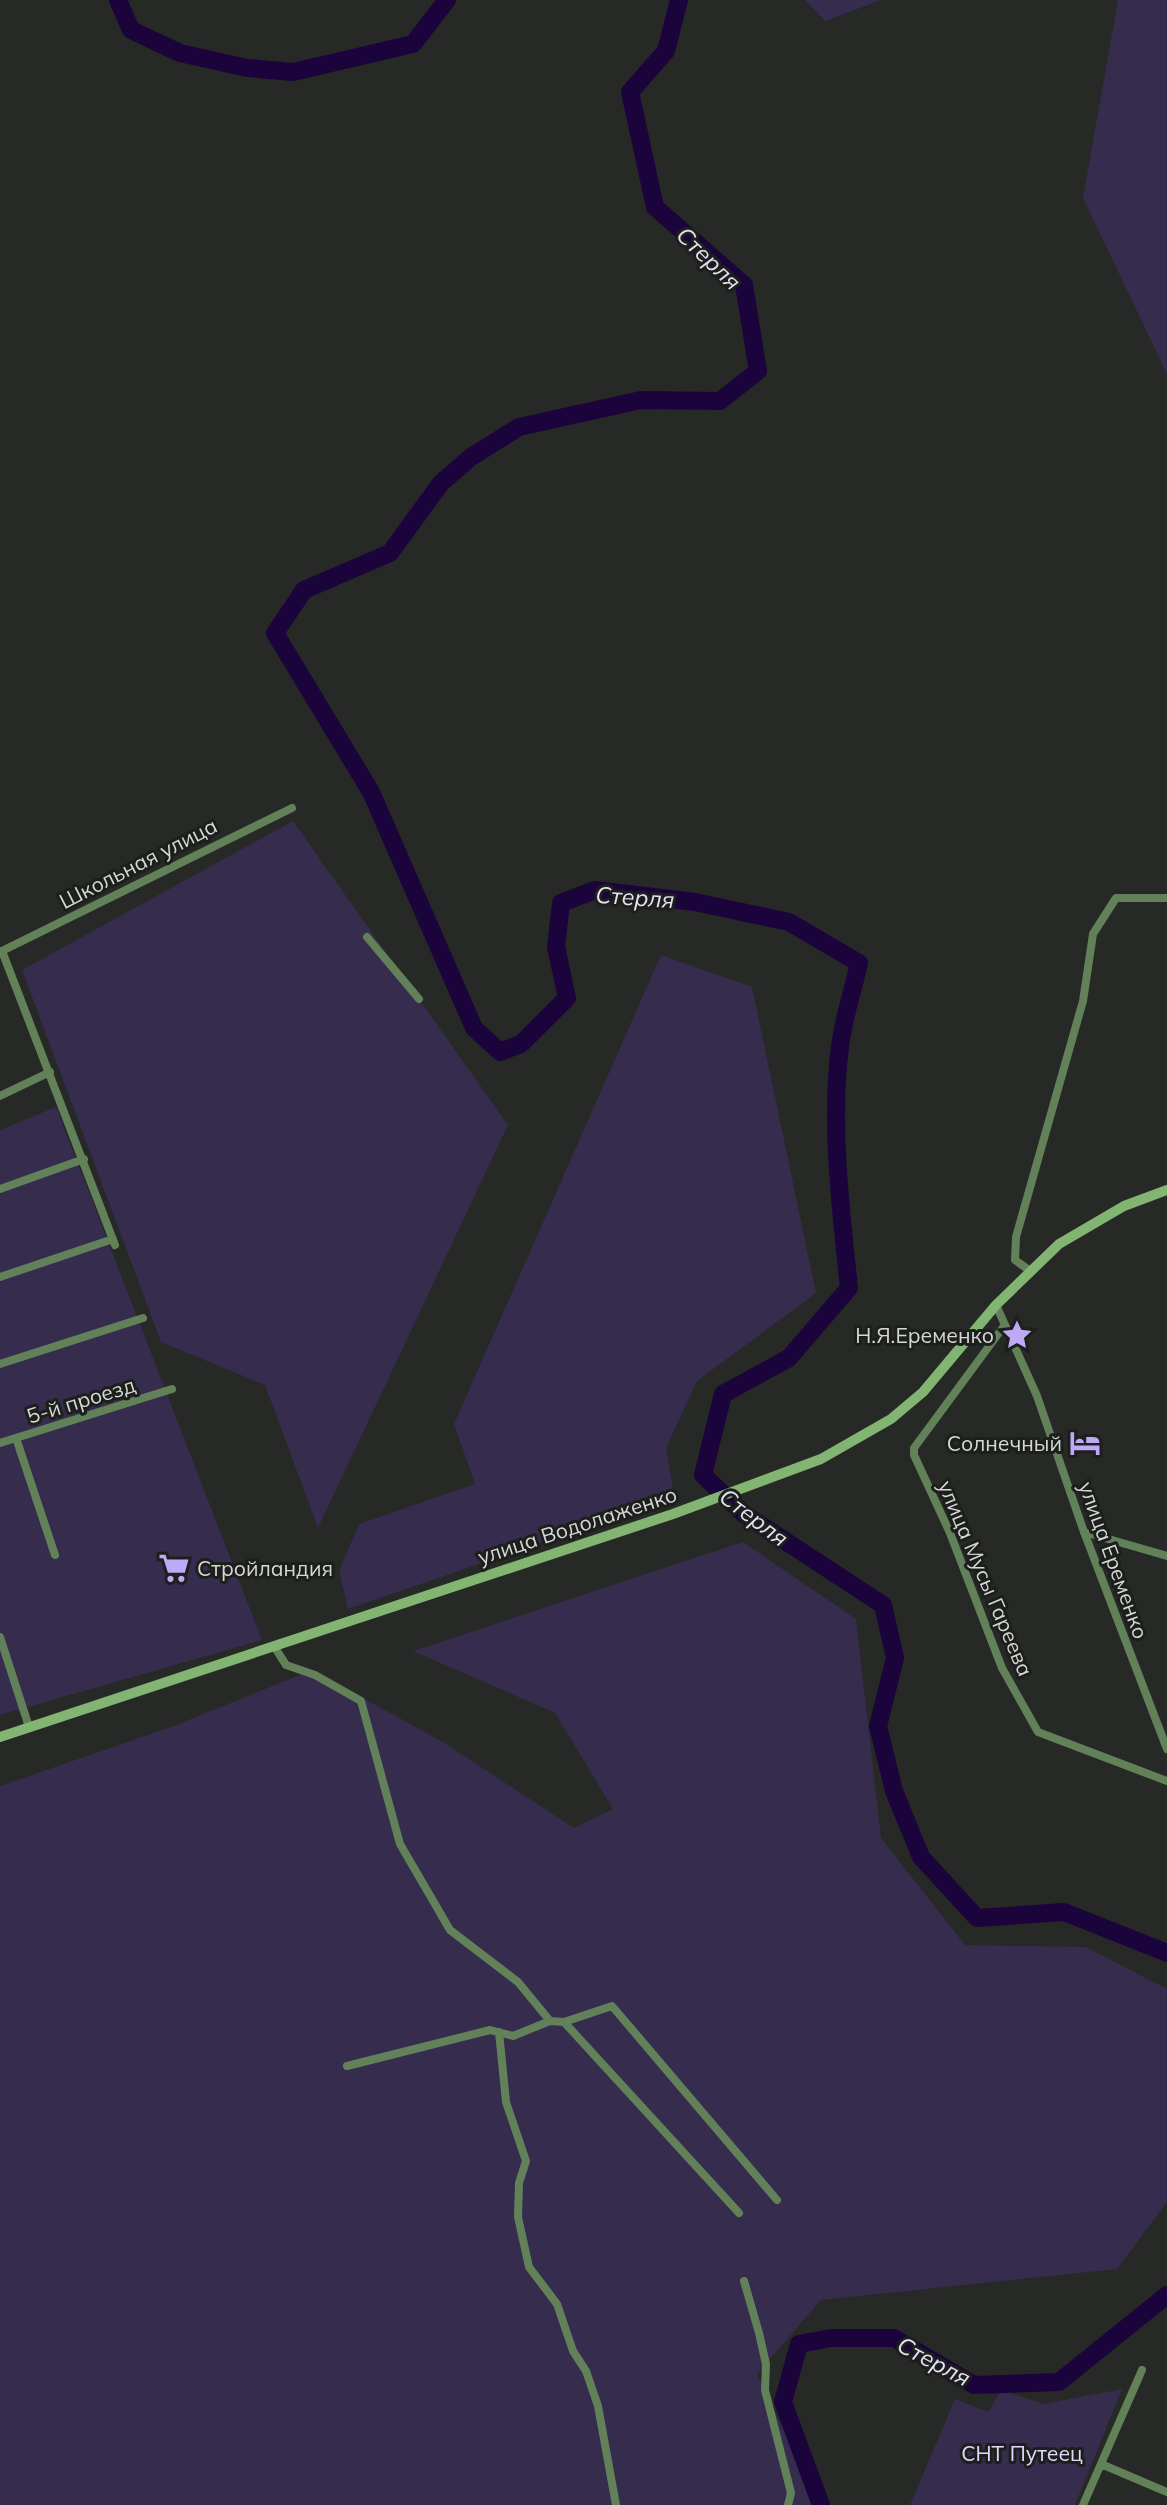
<svg xmlns="http://www.w3.org/2000/svg" width="1167" height="2505" font-family="Mulish,sans-serif">
<style>
.green{fill:#352c4e}
.lines{fill:none;stroke-linecap:round;stroke-linejoin:round}
.river{stroke:#1b043b;stroke-width:18}
.minor{stroke:#628159;stroke-width:8}
.secondary{stroke:#82b472;stroke-width:10}
.labels{text-anchor:middle;dominant-baseline:central;stroke-width:6;stroke-linejoin:round;paint-order:stroke}
.street-label{font-size:21px;fill:#d6d8d6;stroke:#1d1f1c}
.poi-label{font-size:21px;fill:#d6d8d6;stroke:#1d1f1c;text-anchor:end}
.park-label{font-size:21px;fill:#e0d7fc;stroke:#1d1f1c}
.water-label{font-size:23px;font-style:italic;fill:#e5e1f4;stroke:#1d1f1c}
</style>
<rect width="100%" height="100%" fill="#272926"/>
<path class="green" d="M805,0H881L825,21Z
M1118,0H1167V374L1083,198Z
M293,821L508,1125L318,1528L265,1385L161,1342L22,970Z
M661,955L752,987L816,1293L697,1381L666,1448L674,1497L348,1609L339,1571L359,1524L475,1484L454,1424Z
M56,1107L262,1640L0,1715V1130Z
M743,1542L856,1619L881,1838L965,1945L1086,1947L1167,1989V2202L1117,2269L821,2300L757,2374L819,2505H0V1786L171,1727L312,1670L443,1742L574,1828L613,1809L555,1713L413,1651Z
M1122,2389L1075,2505H910L955,2399L988,2412L1001,2390L1043,2404Z"/>
<g class="lines">
<path class="river" d="M118,0L131,30L180,53L247,68L293,72L413,44L447,0
M679,0L666,51L630,92L655,207L744,285L758,371L720,401L641,400L519,427L471,457L441,483L390,553L304,590L275,633L371,792L474,1028L500,1052L521,1044L567,998L556,947L561,903L595,890L695,902L789,922L859,963C853,991 843,1019 840,1047C830,1124 841,1211 849,1288L789,1358L723,1394L703,1475L744,1514L883,1605L895,1658L878,1726L894,1791L921,1857L977,1918L1064,1912L1167,1953
M821,2505L783,2402L799,2344L831,2338H894L974,2385L1059,2382L1167,2295"/>
<path class="minor" d="M367,937L419,999
M2,951L115,1245
M0,952L292,808
M0,1096L50,1072
M0,1189L84,1159
M1029,1270L1015,1260L1016,1237L1083,1001L1093,934L1116,898H1167
M0,1277L113,1239
M996,1305L1037,1396L1084,1532L1167,1749
M1004,1326L914,1448V1455L950,1533L1002,1668L1038,1732L1167,1781
M0,1364L143,1318
M16,1438L55,1555
M0,1443L172,1389
M1084,1532L1167,1556
M0,1637L29,1727
M274,1646L286,1665L315,1675L361,1701L400,1844L450,1930L518,1982L550,2021
M564,2022L612,2006L777,2200
M499,2032L506,2102L526,2161L519,2183L518,2217L529,2267L557,2304L573,2351L586,2371L598,2406L616,2505
M347,2066L490,2030L513,2036L550,2021L564,2022L739,2213
M744,2281L759,2333L766,2364L765,2390L791,2493L788,2505
M1101,2464L1167,2492
M1083,2505L1142,2370"/>
<path class="secondary" d="M0,1737L673,1514L821,1459L891,1419L923,1392L996,1305L1059,1244L1124,1206L1167,1190"/>
</g>
<defs>
<g id="sight-bare" transform="scale(2.415)"><path d="M0-6L1.8-2.2L6-1.7L2.9 1.2L3.7 5.4L0 3.3L-3.7 5.4L-2.9 1.2L-6-1.7L-1.8-2.2Z" fill="#bda9f5" stroke="#1d1f1c" stroke-width="2.5" paint-order="stroke"/></g>
<g id="hotel-bare" transform="scale(2.415)"><path d="M-6-4.5h1.5V1H6V5H4.5V3h-9V5H-6ZM-4 0a1.8 1.8 0 1 1 3.6 0ZM.5 0V-2.5h3Q6-2.5 6 0Z" fill="#bda9f5" stroke="#1d1f1c" stroke-width="2.5" paint-order="stroke"/></g>
<g id="supermarket-bare" transform="scale(2.415)"><path d="M-6-5.5h2.5l.6 2H6L4.5 2H-2.5L-4.4-4H-6ZM-1.5 3.2a1.3 1.3 0 1 0 .1 0ZM3 3.2a1.3 1.3 0 1 0 .1 0Z" fill="#bda9f5" stroke="#1d1f1c" stroke-width="2.5" paint-order="stroke"/></g>
</defs>
<g fill-rule="evenodd">
<use href="#sight-bare" x="1017" y="1335"/>
<use href="#hotel-bare" x="1085" y="1443"/>
<use href="#supermarket-bare" x="174" y="1568"/>
</g>
<g class="labels">
<g class="street-label">
<text transform="translate(138 863) rotate(-27)">Школьная улица</text>
<text transform="translate(81 1400) rotate(-17)">5-й проезд</text>
<text transform="translate(577 1525) rotate(-18)">улица Водолаженко</text>
<text transform="translate(1114 1560) rotate(70)">улица Еременко</text>
<text transform="translate(986 1578) rotate(67)">улица Мусы Гареева</text>
</g>
<g class="poi-label">
<text x="994" y="1335">Н.Я.Еременко</text>
<text x="1062" y="1443">Солнечный</text>
<text x="197" y="1568" text-anchor="start">Стройландия</text>
</g>
<g class="park-label">
<text x="1022" y="2453">СНТ Путеец</text>
</g>
<g class="water-label">
<text transform="translate(709 258) rotate(44)">Стерля</text>
<text transform="translate(635 897) rotate(4)">Стерля</text>
<text transform="translate(754 1517) rotate(37)">Стерля</text>
<text transform="translate(934 2361) rotate(28)">Стерля</text>
</g>
</g>
</svg>
